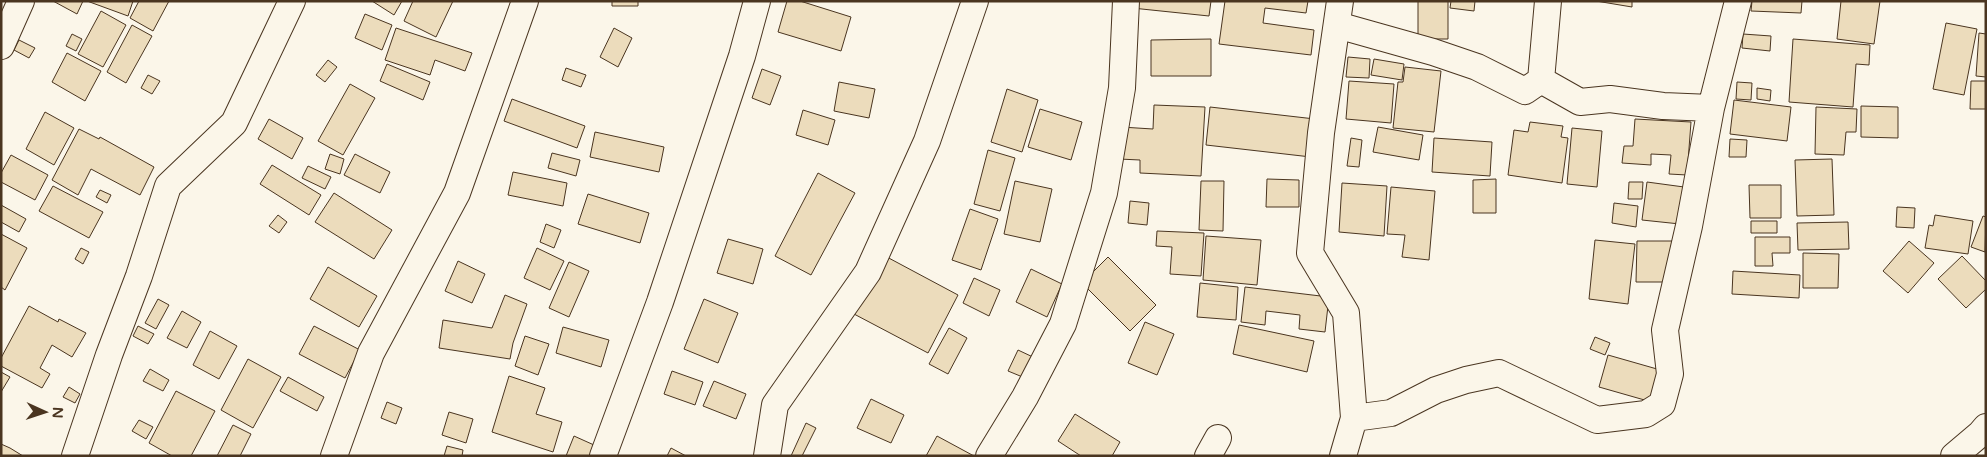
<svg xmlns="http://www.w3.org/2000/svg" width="1987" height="457" font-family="'Varela Round',sans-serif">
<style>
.building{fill:#ecdcbc;stroke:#4a3520}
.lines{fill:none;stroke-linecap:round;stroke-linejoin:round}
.minor-casing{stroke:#4a3520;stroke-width:28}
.minor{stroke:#fbf6e9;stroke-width:26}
</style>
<rect width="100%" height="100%" fill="#fbf6e9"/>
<path class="building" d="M53,1H83L77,14Z
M87,1H133L128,16Z
M139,1H169L153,31L130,18Z
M372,1H402L394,15Z
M413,1H453L436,37L404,21Z
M612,1H638V6H612Z
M787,1H800L851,17L841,51L778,32Z
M1133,1H1211L1209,16L1132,8Z
M1225,1H1308L1306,13L1265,8L1263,23L1314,30L1311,55L1219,44Z
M1418,1H1448V39H1418Z
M1451,1H1475L1474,11L1450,8Z
M1596,1H1632V7Z
M1752,1H1802L1801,13L1751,11Z
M1841,1H1880L1874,44L1837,39Z
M101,11L126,25L103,67L78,54Z
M365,14L392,25L382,50L355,38Z
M1946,23L1977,29L1964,95L1933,89Z
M132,25L152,36L126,83L107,72Z
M396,28L472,53L465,71L435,60L430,75L385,60Z
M614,28L632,38L618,67L600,57Z
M1979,33L1986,34V77L1976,76Z
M72,34L82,39L76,51L66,46Z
M1743,34L1771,36L1770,51L1742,48Z
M1211,39V76H1151V40Z
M1793,39L1870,45L1869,65L1856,64L1853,107L1789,102Z
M19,40L35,48L29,58L14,50Z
M67,53L101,71L85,101L52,82Z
M1348,57L1370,59L1369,78L1346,77Z
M1374,59L1404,64L1402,80L1371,75Z
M328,60L337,67L325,82L316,75Z
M387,64L430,82L423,100L380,81Z
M1405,67L1441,71L1434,132L1393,128L1398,82H1403Z
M566,68L586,75L581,87L562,80Z
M762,69L781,76L770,105L752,98Z
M148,75L160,81L152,94L141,88Z
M1349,81L1394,84L1391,123L1346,119Z
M1971,81H1986V109H1970Z
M839,82L875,89L869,118L834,111Z
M1737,82L1752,83L1751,100L1736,99Z
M350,84L375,98L343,155L318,141Z
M1757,88L1771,90L1770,101L1757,99Z
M1007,89L1038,100L1022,152L991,142Z
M512,99L585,126L577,148L504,121Z
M1734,100L1791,107L1787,141L1730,134Z
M1154,105L1205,107L1201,176L1140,173V160L1119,159L1121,127L1153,129Z
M1861,106L1898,107V138L1861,137Z
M1210,107L1315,119L1311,157L1206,145Z
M1816,107L1857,109L1856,132H1846L1844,155L1815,154Z
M1040,109L1082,122L1071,160L1028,147Z
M803,110L835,120L828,145L796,135Z
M45,112L74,128L54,165L26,149Z
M269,119L303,138L292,159L258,139Z
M1635,119L1691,122L1687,175L1669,174L1671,155L1651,154V165L1622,163L1624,146H1633Z
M1530,122L1563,126L1561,137L1568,138L1562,183L1508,175L1514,130L1528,132Z
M1378,127L1423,135L1419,160L1373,152Z
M1572,128L1602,131L1597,187L1567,184Z
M79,129L99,139L100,137L154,167L140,195L91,169L78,195L52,180Z
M595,132L664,147L659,172L590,157Z
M1351,138L1362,140L1359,167L1347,166Z
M1434,138L1492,142L1490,176L1432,172Z
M1730,139L1747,140L1746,157H1729Z
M988,150L1015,158L1000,211L974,204Z
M552,153L580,160L576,176L548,168Z
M330,154L344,159L340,174L325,169Z
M355,154L390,172L380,193L344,175Z
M11,155L48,175L35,200L1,182V173Z
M1832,159L1834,215L1797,216L1795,160Z
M272,165L321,195L309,215L260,184Z
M308,166L331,177L325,189L302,178Z
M513,172L567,183L563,206L508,195Z
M818,173L855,193L811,275L775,256Z
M1267,179L1299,180V207H1266Z
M1496,179V213H1473V180Z
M1015,181L1052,189L1040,242L1004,234Z
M1201,181H1224L1223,231L1199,230Z
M1629,182H1643L1642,199H1628Z
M1647,182L1684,187L1680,224L1642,220Z
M1342,183L1387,186L1384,236L1339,232Z
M1749,185H1781V218H1750Z
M53,186L103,212L89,238L39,211Z
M1391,187L1435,191L1429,260L1402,257L1405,235L1387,234Z
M100,190L111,195L107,203L96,197Z
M334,193L392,230L374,259L315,222Z
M588,194L649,213L640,243L578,224Z
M1130,201L1149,203L1147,225L1128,223Z
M1614,203L1638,206L1636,227L1612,223Z
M1,205L26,219L19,232L1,222Z
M1897,207L1915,208L1914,228L1896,227Z
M970,209L998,219L981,270L952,260Z
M278,215L287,222L279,233L269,226Z
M1935,215L1973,221L1968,254L1925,248L1929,225L1933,226Z
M1983,216L1986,217L1985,252L1971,247Z
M1751,221H1777V233H1751Z
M1848,222L1849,249L1798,250L1797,223Z
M546,224L561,230L554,248L540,242Z
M1157,231L1204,233L1201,276L1170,274L1172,247L1156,246Z
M1,234L27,248L5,290L1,287Z
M1206,236L1261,240L1257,285L1203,280Z
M1755,237H1790V253H1772L1773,266H1755Z
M728,239L763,249L753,284L717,273Z
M1595,240L1635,244L1628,304L1589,299Z
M1637,241H1673L1672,282H1636Z
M1909,241L1934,263L1908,293L1883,271Z
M81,248L89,252L83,264L75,259Z
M537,248L564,261L550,290L524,278Z
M1803,253L1839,254L1838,288H1803Z
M885,256L958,295L928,353L854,314Z
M1962,256L1986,281V289L1966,308L1938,279Z
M1108,257L1156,305L1130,331L1082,283Z
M458,261L485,274L472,303L445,291Z
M569,262L589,271L569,317L549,308Z
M328,267L377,296L359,327L310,299Z
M1031,269L1062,284L1047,317L1016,302Z
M1733,271L1800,275L1799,298L1732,294Z
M974,278L1000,290L989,316L963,303Z
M1200,283L1238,287L1236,320L1197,317Z
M1245,287L1329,297L1325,332L1299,329L1300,315L1266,311L1265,325L1241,322Z
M505,295L527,304L513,343L510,359L439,348L443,320L492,328Z
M158,299L169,305L156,329L145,323Z
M704,299L738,313L718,363L684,349Z
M29,306L58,322L59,319L86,333L72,357L52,345L40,368L50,374L42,388L1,366V358Z
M182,311L201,322L187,348L167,338Z
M1145,322L1174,334L1157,375L1128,363Z
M1239,325L1314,341L1307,372L1233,354Z
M138,326L154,334L148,344L133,336Z
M314,326L360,350L345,378L299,354Z
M563,327L609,340L601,367L556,353Z
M949,328L967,338L948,374L929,364Z
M210,331L237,346L219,379L193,365Z
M525,336L549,344L538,375L515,366Z
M1595,337L1610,343L1605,355L1590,349Z
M1018,350L1035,358L1025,378L1008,371Z
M1608,355L1664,371L1655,403L1599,387Z
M248,359L281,377L253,428L221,410Z
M150,369L169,380L163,391L143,381Z
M672,371L703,382L695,405L664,394Z
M1,372L10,377L1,392Z
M509,376L545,388L536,414L562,422L553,452L492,432Z
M288,377L324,397L317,411L280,391Z
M714,381L746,394L736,419L703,406Z
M69,387L80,394L75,403L63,397Z
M176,391L215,411L191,456H172L149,443Z
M871,399L904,415L891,443L857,428Z
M387,402L402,408L396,424L381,418Z
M449,412L473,419L466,443L442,435Z
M1075,414L1120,442L1112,456H1081L1058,441Z
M139,420L153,427L146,439L132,431Z
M806,423L816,428L802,456H791Z
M233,425L251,434L240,456H217Z
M574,436L594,445L590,456H566Z
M937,436L974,456H926Z
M1,444L10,448L23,456H1Z
M447,446L463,450L462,456H444Z
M671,448L686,456H667Z"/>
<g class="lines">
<g class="minor-casing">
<path id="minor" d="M1340,1L1321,133L1310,253L1346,313L1354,418L1343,456
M1548,1L1541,80L1580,102L1610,99L1663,106L1711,108
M1337,25L1433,52L1477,67L1525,91L1541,80
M1,46L21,1
M1354,418L1391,413L1436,390L1466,380L1499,373L1597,420L1646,414L1662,404L1670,374L1665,330L1689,226L1711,108L1738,1
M75,456L109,355L139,276L168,186L234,123L292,1
M334,456L371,353L457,193L525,1
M603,456L660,302L742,56L757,1
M767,456L775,405L868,272L927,141L975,1
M989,456L1025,397L1063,324L1104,193L1122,88L1126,1
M1208,456L1218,438
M1954,456L1980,434L1986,427"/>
</g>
<use href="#minor" class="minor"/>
</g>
<rect width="1987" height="457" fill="none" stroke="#4a3520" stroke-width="5"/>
<g transform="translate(45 412) rotate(93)" stroke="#fbf6e9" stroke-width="4" paint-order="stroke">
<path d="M0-4L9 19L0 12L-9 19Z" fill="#4a3520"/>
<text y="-8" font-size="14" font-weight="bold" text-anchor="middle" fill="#4a3520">N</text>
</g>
</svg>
